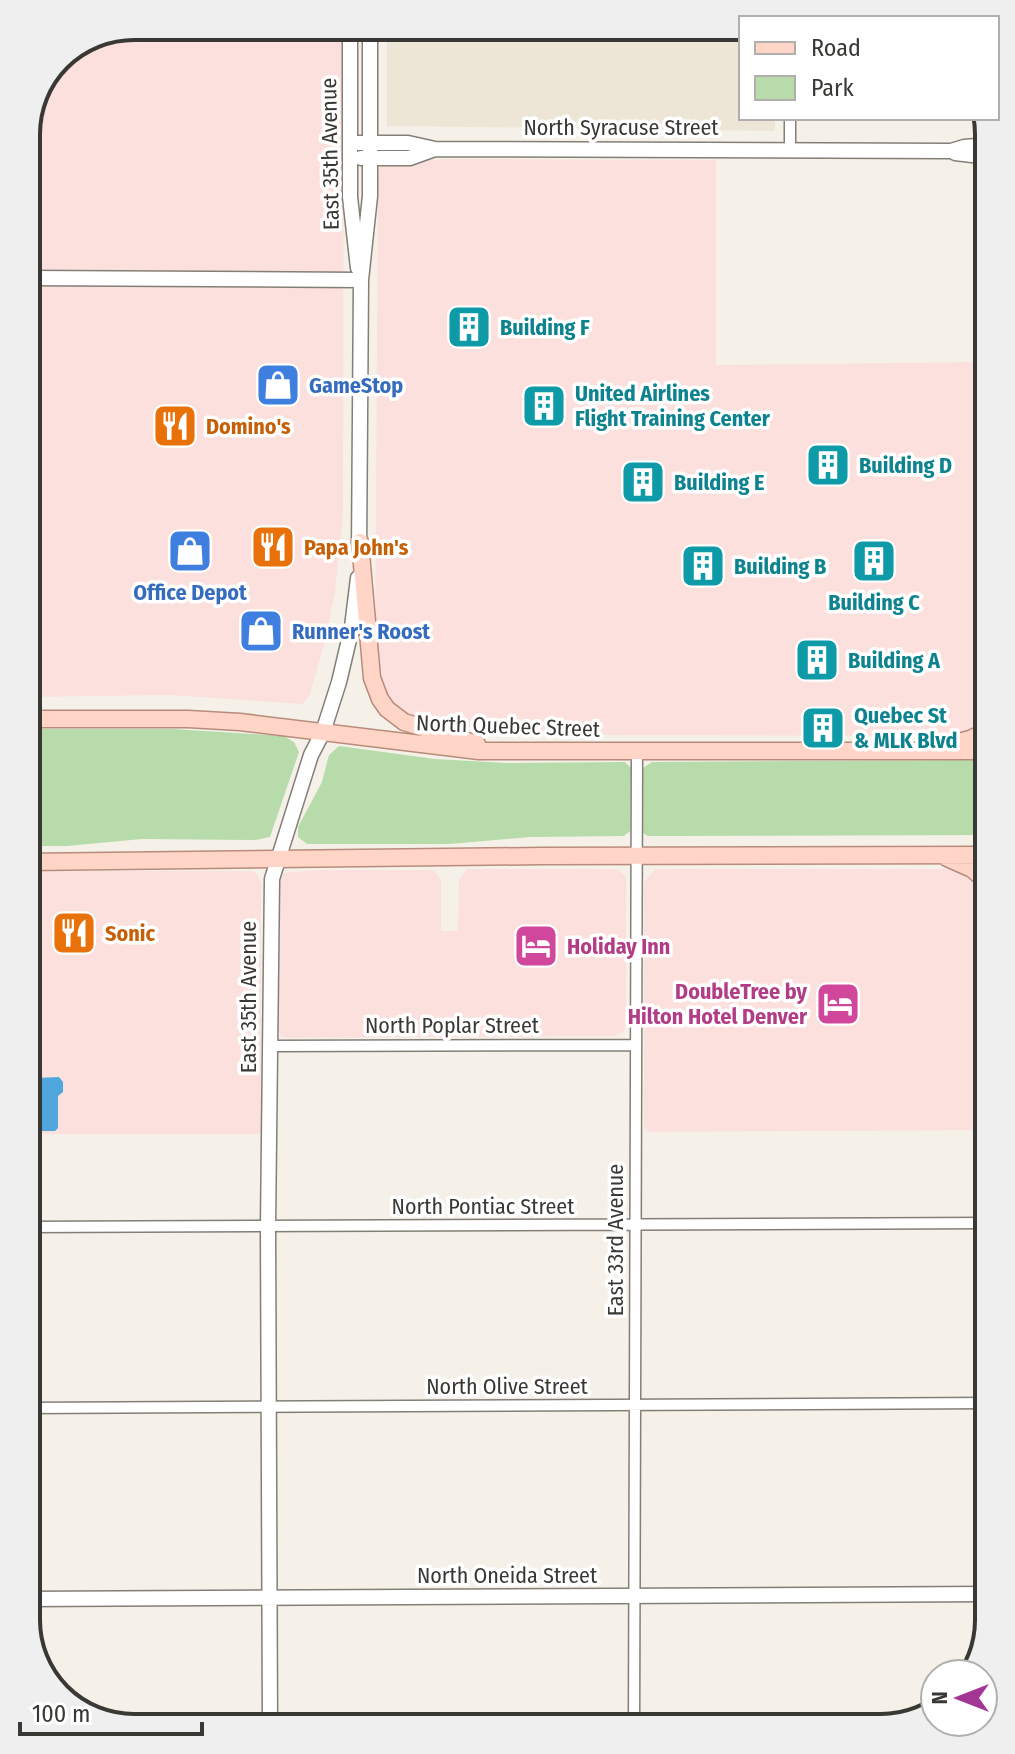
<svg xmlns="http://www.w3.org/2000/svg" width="1015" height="1754" font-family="'Fira Sans Condensed',sans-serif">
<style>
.commercial{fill:#fbe0dd}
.built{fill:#ede6d6}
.green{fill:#b7dbaa}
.water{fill:#50a7dd}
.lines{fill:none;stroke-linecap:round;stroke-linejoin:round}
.street-casing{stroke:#837f77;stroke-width:13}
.secondary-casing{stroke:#837f77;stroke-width:17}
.primary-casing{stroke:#b88c7c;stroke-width:19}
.street{stroke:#fff;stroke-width:10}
.secondary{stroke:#fff;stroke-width:14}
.primary{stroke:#fed5c7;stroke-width:16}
.labels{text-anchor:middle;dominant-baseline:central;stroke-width:7;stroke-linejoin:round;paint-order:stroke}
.street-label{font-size:22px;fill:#393834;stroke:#fff}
.culture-label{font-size:22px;font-weight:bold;fill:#0d838f;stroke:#fff;text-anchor:start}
.shop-label{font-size:22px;font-weight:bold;fill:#366cbe;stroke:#fff;text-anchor:start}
.food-label{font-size:22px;font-weight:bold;fill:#c56008;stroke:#fff;text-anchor:start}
.hotel-label{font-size:22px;font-weight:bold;fill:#b23c85;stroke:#fff;text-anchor:start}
.rim{fill:none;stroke:#393834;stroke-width:4}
</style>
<rect width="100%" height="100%" fill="#f5f1e8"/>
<path class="commercial" d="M134,26H344L343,514L335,591L326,637L310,694L303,704L170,695L26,697V127L58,57Z
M449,159L716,160V365L989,362V721L985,726L959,736L580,735L429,725L395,711L375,671L378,174L380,166L388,162Z
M467,869H617L626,877V1026L623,1032L615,1036L287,1038L281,1036L279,1030L278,887L283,873L320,870H434L441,881V931H458L459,880Z
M656,869H949L960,870L989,889V1130L649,1132L644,1126V882Z
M26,871H249L256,873L261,882V1134H26Z"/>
<path class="built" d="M387,26H741V118H775V131L387,126Z"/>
<path class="green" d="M612,26H741V30H612Z
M26,729H174L284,736L294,742L299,752L270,837L255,840L142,839L67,846H26Z
M339,746L435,759L506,763L625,762L631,768L630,831L624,836L530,837L449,844H307L298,837V827L322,782L329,755Z
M989,760V835L648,836L643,833V768L652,762Z"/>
<path class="water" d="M59,1077L63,1082V1092L58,1096V1128L55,1131H37L36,1078Z"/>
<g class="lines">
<g class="street-casing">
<path id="street" d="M790,150V118
M269,1046L635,1045
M26,1227L989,1223
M26,1408L989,1403
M634,1728L637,752"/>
</g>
<g class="secondary-casing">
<path id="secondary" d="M350,26V197L358,268
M350,143H408L435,149L951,151L964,147L989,145
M955,153L989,157
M361,158H410L435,149
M26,278L361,280
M359,553L361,280L370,196V26
M26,1599L989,1594
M270,1728L268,1227L272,879L311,755L323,732L339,682L352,627L358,578"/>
</g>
<g class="primary-casing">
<path id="primary" d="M360,542L372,678L380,699L387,709L404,722L477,744
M26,719H188L240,722L479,751H989
M947,745L970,739L989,730
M947,858L972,869L989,884
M26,862L542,856L989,855"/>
</g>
<use href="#street" class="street"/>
<use href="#secondary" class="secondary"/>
<use href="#primary" class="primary"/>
</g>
<defs>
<g id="building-square" transform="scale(2.3)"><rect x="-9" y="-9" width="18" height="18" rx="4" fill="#0f9aa8" stroke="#fff"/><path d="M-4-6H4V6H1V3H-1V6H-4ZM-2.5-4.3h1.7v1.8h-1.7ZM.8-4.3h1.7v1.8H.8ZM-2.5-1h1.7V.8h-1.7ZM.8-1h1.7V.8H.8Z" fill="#fff"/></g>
<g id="shop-square" transform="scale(2.3)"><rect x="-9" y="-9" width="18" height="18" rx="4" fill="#3f7fe0" stroke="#fff"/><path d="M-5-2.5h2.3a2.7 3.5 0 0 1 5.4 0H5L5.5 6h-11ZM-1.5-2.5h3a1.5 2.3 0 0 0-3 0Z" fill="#fff"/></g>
<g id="restaurant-square" transform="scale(2.3)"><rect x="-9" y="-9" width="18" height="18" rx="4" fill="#e8710a" stroke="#fff"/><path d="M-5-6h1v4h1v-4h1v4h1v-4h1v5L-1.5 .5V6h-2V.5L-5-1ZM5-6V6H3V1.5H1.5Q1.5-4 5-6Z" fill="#fff"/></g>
<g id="hotel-square" transform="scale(2.3)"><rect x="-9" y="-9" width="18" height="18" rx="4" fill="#d1479c" stroke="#fff"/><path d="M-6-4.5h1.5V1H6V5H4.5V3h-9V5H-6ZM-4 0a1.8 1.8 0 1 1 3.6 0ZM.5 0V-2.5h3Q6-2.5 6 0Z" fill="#fff"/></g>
</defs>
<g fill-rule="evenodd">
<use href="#building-square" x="469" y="327"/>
<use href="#shop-square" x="278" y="385"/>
<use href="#building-square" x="544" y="406"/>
<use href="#restaurant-square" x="175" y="426"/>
<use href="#building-square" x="828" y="465"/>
<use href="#building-square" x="643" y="482"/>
<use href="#restaurant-square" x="273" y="547"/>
<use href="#shop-square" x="190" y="551"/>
<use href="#building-square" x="874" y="561"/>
<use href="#building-square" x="703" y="566"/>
<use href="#shop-square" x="261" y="631"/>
<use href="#building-square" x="817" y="660"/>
<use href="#building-square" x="823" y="728"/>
<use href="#restaurant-square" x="74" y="933"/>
<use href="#hotel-square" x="536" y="946"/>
<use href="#hotel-square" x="838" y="1004"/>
</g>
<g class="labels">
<g class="street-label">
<text x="621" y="127">North Syracuse Street</text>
<text transform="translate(330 154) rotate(-91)">East 35th Avenue</text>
<text transform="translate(508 726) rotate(2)">North Quebec Street</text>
<text transform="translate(248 997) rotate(-90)">East 35th Avenue</text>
<text x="452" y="1025">North Poplar Street</text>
<text x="483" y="1206">North Pontiac Street</text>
<text transform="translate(615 1240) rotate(-90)">East 33rd Avenue</text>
<text x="507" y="1386">North Olive Street</text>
<text x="507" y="1575">North Oneida Street</text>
</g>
<g class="culture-label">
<text x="500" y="327">Building F</text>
<text x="575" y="393">United Airlines<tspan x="575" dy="25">Flight Training Center</tspan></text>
<text x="859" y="465">Building D</text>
<text x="674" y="482">Building E</text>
<text x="734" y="566">Building B</text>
<text x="874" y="602" text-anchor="middle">Building C</text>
<text x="848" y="660">Building A</text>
<text x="854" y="715">Quebec St<tspan x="854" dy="25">&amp; MLK Blvd</tspan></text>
</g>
<g class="shop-label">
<text x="309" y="385">GameStop</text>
<text x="190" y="592" text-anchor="middle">Office Depot</text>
<text x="292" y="631">Runner's Roost</text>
</g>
<g class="food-label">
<text x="206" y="426">Domino's</text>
<text x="304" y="547">Papa John's</text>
<text x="105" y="933">Sonic</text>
</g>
<g class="hotel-label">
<text x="567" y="946">Holiday Inn</text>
<text x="807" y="991" text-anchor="end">DoubleTree by<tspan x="807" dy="25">Hilton Hotel Denver</tspan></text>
</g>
</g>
<path d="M0 0H1015V1754H0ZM134 40H881A94 94 0 0 1 975 134V1620A94 94 0 0 1 881 1714H134A94 94 0 0 1 40 1620V134A94 94 0 0 1 134 40Z" fill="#efefef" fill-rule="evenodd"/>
<path class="rim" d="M134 40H881A94 94 0 0 1 975 134V1620A94 94 0 0 1 881 1714H134A94 94 0 0 1 40 1620V134A94 94 0 0 1 134 40Z"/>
<rect x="739" y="16" width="260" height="104" fill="#ffffff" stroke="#b0afae" stroke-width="2"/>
<rect x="755" y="42" width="40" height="12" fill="#fed5c7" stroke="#b0afae" stroke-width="2"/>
<text x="811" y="56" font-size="24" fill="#393834">Road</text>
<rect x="755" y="76" width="40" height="24" fill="#b7dbaa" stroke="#b0afae" stroke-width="2"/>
<text x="811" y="96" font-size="24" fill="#393834">Park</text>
<g transform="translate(959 1698) rotate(270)"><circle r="38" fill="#ffffff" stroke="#b0afae" stroke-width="2"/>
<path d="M0-6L14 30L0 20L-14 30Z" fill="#a33594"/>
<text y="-12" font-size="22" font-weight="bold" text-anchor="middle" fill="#393834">N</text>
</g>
<path d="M20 1722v12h182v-12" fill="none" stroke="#393834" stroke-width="4"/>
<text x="32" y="1722" font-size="24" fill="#393834" stroke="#ffffff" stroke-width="6" paint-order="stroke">100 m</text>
</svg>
